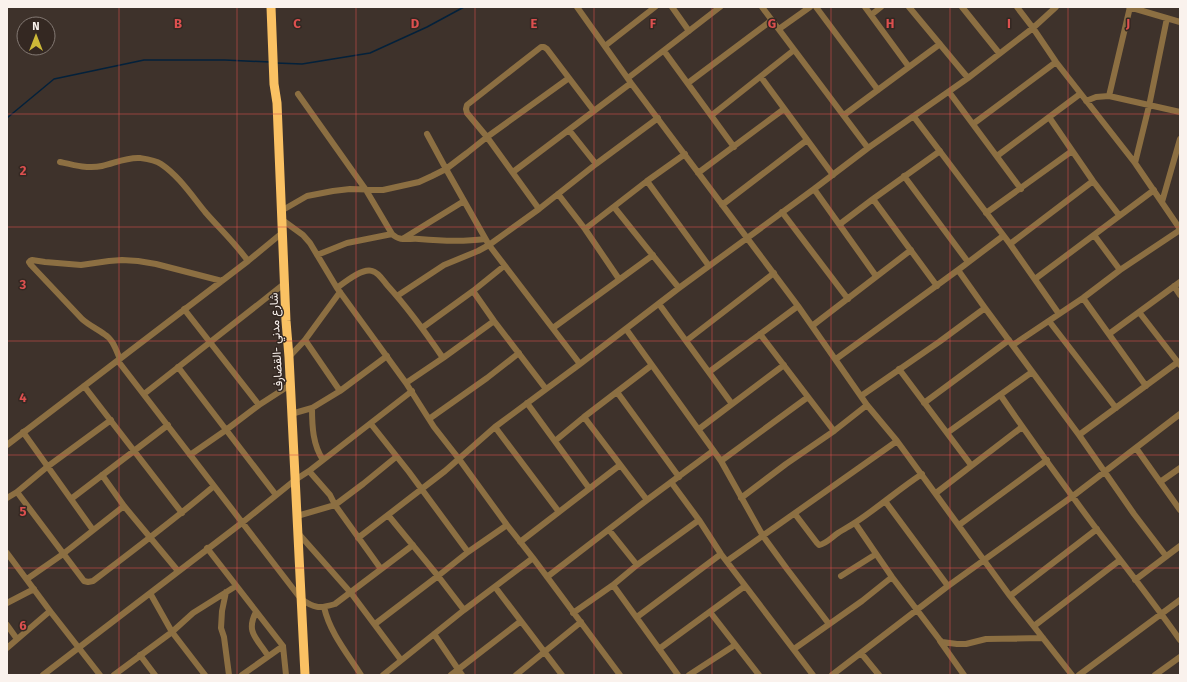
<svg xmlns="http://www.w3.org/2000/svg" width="1187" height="682" font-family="'Fira Sans',Vazirmatn,sans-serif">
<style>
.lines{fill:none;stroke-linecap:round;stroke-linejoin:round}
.stream{stroke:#03213b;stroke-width:1.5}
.minor{stroke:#8c6f42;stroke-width:6}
.highway{stroke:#fac163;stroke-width:9}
.grid{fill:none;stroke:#dd504f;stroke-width:1;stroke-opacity:0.55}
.labels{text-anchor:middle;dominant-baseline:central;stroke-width:3;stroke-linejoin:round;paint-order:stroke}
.street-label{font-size:12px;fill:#faf2ed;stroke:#342822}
.grid-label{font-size:13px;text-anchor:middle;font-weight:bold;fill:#dd504f;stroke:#342822;stroke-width:3;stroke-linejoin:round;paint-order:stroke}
</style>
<rect width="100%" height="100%" fill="#3e322b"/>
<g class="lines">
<path class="stream" d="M276,63L302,64L370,53L427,27L464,7
M7,118L54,79L144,60H225L270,62"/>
<path class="minor" d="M577,7L631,83L798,306L867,405L897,441L1010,596L1072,675
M672,7L689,31
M762,7L868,148
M816,7L878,90
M865,7L909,67
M909,7L968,78
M962,7L999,53
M1017,7L1033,28L1056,62L1135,163L1180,229
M1129,7L1180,22
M871,15L881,7
M779,29L810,7
M605,46L655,7
M664,51L734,147
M761,77L833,175
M628,78L720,7
M688,83L772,20
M949,92L1021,189
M298,94L366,190L392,234C400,242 409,238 419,239C441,241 463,242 485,239
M1109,96L1130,7
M1086,101L1096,97L1109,96L1180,112
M712,115L794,50
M844,115L940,44
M914,117L1010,244L1059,314
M1049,117L1093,181L1119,215
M973,124L1056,62
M569,130L596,164
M427,134L446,169L489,245L580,364
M997,156L1080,94
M60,162C73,165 88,169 102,166C115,163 127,157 140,158C147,159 155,160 161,164C179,176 192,196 206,213C220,229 235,243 248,261
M1135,163L1149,106L1167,18
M513,172L631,83
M698,173L784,109
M904,176L968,262
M647,181L709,266
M814,189L876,276
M558,194L585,229L619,279
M873,199L937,286
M1162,202L1180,139
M722,205L807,140
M614,207L679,288
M539,209L487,137L467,113L466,109L467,105L541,47H544L547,49L594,111
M281,211L307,196L333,191L350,189L383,190L419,182L432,176L446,169L467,153L487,137L569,78
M782,212L848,299
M986,213L1072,151
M281,219L303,235L310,243L337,288L406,383
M840,224L873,199L940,151
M585,229L647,181L685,154
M1094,235L1120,270
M404,238L464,201
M1010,244L1093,181
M317,255L347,243L392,234
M958,270L985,308L1079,435L1134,514L1166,556
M1035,279L1154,190
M1174,286L1180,295
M337,288C345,282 362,268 372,271C378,272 383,280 387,285C408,308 426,333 443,358
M473,291L494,321L546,389
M397,296L444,265L478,251L489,245L539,209L596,164L658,118
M1083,298L1146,386
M659,304L732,404
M184,309L259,405
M1139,312L1180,365
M494,321L443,358L406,383L434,427L459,459L507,525L533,558L620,675
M1049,321L1116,408
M812,326L911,250
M422,328L473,291L504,266
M553,328L653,255
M626,329L721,461L763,536L787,569L829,624
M760,334L834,431
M1109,334L1139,312L1180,282
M305,340L340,391
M686,341L774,273
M1013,345L1083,298L1120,270L1180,230
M289,357L305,340L340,292
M120,359C116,350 113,339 104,334C96,328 90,326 82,319L31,265L29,262L30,261L32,260L45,262L81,265L109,261L122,260L138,261L156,264L222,281
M836,359L958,270L1003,236
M118,361L301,599C314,608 319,609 335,604L413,545
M178,367L276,495
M899,369L971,465
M709,372L798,306
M84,386L182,513
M617,392L679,477
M144,394L260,303L285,283
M861,396L939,342L985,308
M1001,396C1032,441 1065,487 1098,531C1126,567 1154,603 1180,640
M527,403L589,488
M924,403L1009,340
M312,408C312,427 313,445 323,460
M291,414L312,408L340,391L387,356
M584,417L647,500
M429,419L487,378L519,353
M371,424L409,472L468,552
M495,427L559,512
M699,429L784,365
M23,432L93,530
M947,433L1032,372
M1079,435L1178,362
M555,441L584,417L652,365
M7,445L248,261L282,233
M1136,448L1180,510
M190,455L226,430L259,405L290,385
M721,461L808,397
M309,471L330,495L335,505L381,569
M102,475L124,506L178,571
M671,482L699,520L721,554L813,675
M1160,482L1180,468
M17,492L84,581L88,582L93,581C134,550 175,519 214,486
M936,493L1022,427
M7,498L17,492L47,467L111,420
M741,498L786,464L834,431L867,405
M71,499L168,425
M885,501L948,586
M795,514L817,543L819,545C826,544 832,537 838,533C844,529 850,526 856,522C879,507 899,489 922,474
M388,515L438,576L464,610
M297,516L335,505L363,484L396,457
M855,523L892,577L939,639L942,642L957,644H966L986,639L1043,638
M959,525L1047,460
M609,530L637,565
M298,533L351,593L401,660
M358,538L445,471L495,427L580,364L679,288L814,189L868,148L968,78L1033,28L1056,7
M520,542L620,465
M207,548L283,646L286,675
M7,553L50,611L100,675
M727,561L897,441
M841,576L876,554
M547,577L647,500L713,451
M27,579L63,554L124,506
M1135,580L1180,546
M613,585L678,675
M495,587L562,675
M226,592L222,611L221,628L224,637L229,675
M150,593L172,632L205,675
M1010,596L1097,529
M7,603L34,589
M324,607C330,633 347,653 361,675
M256,612C245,633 258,639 268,656
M710,612L759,675
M573,613L613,585L637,565L699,520
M637,617L721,554
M375,624L438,576L468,552L507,525
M7,625L17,639
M1034,626L1120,560
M434,634L462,675
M940,641L964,675
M7,648L50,611
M659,649L745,586
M794,649L862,601L892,577
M861,653L879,675
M140,655L155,675
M43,675L243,522L295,480L309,471L412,391
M114,675L172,632L193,613L236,586
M242,675L283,646
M383,675L464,610L533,558
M451,675L521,621
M516,675L581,622
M689,675L735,645
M832,675L948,586L1073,496L1180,414
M1079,675L1180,600
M1155,675L1180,657"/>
<path class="highway" d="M271,7L274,84L277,103L286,321L289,357L305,675"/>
</g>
<path class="grid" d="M119,7V675M237,7V675M356,7V675M475,7V675M594,7V675M712,7V675M831,7V675M950,7V675M1068,7V675M7,114H1180M7,227H1180M7,341H1180M7,455H1180M7,568H1180"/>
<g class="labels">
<g class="street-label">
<text transform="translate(276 342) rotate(-93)">شارع مدني -القضارف</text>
</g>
</g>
<g class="grid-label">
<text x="178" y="28">B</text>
<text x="297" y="28">C</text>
<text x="415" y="28">D</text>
<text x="534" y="28">E</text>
<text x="653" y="28">F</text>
<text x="772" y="28">G</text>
<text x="890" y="28">H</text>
<text x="1009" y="28">I</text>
<text x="1128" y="28">J</text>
<text x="23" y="175">2</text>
<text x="23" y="289">3</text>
<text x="23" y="402">4</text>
<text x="23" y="516">5</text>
<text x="23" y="630">6</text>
</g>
<rect width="1187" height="682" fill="none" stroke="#faf2ed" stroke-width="16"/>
<g transform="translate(36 36)"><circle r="19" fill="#342822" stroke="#837973"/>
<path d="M0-3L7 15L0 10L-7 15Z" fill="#cdb938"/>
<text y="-6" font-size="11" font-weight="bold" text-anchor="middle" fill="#faf2ed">N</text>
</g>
</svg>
